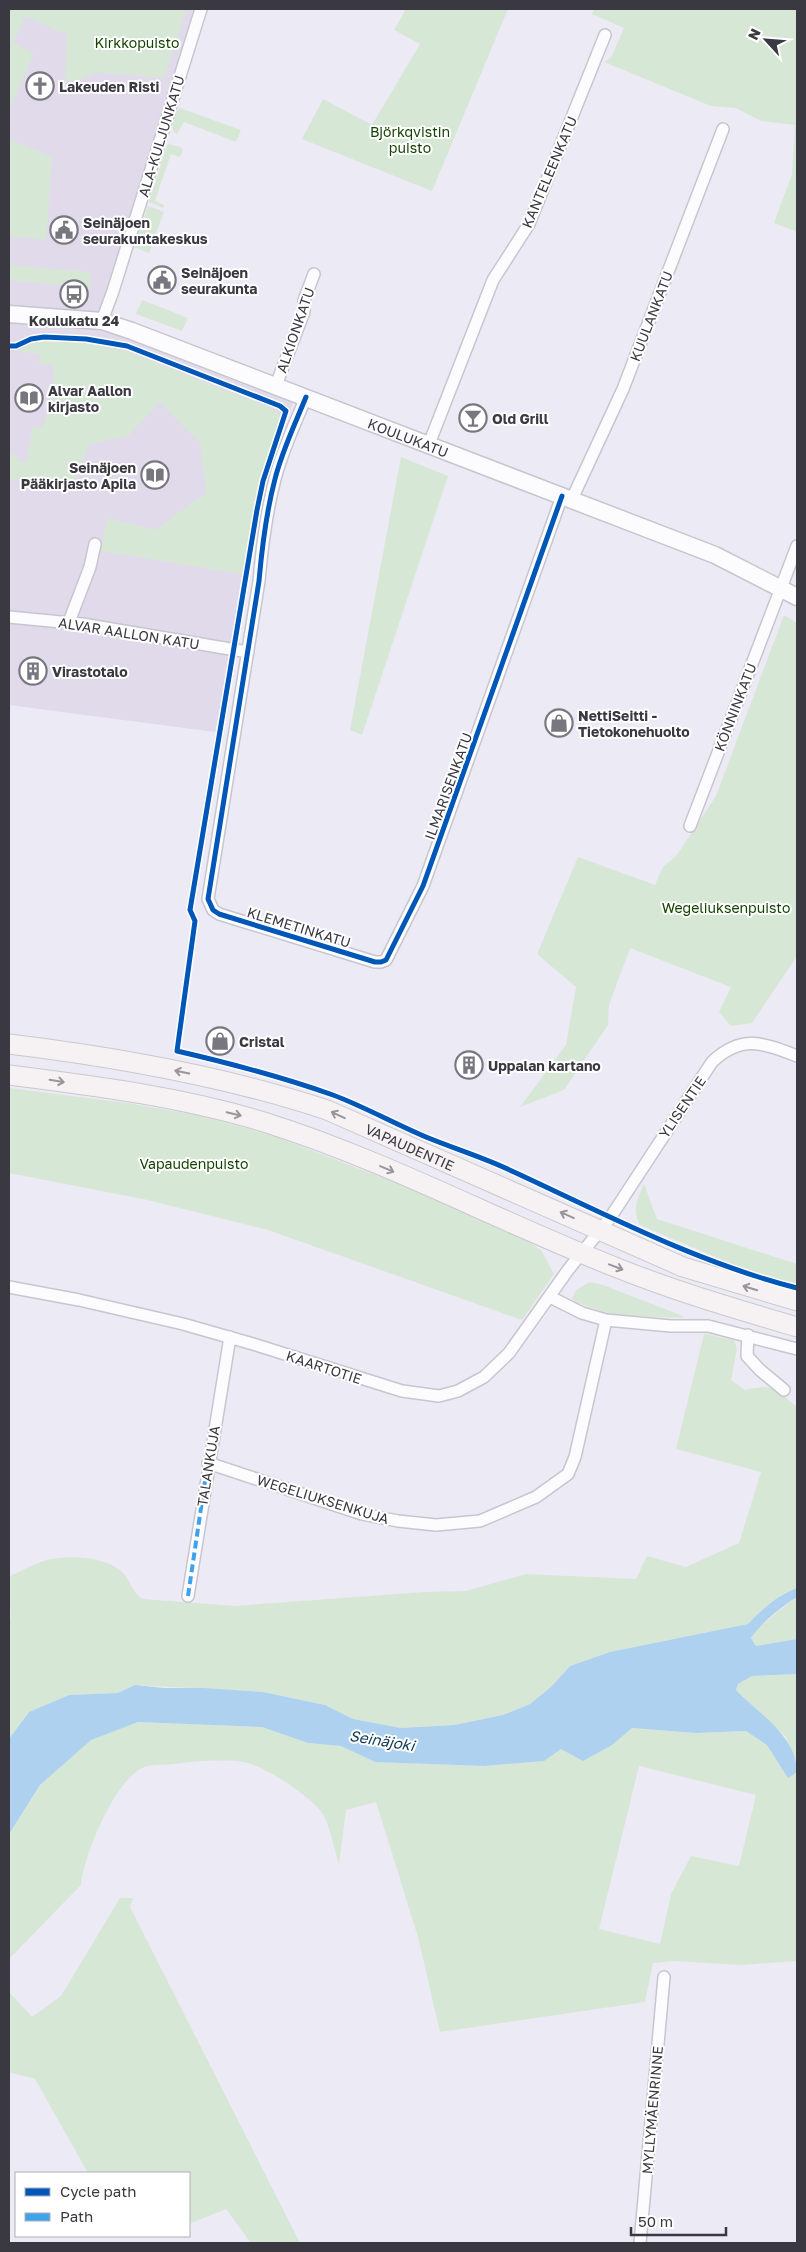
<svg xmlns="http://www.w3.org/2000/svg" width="806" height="2252" font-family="'Golos Text',sans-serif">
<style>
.commercial{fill:#e0daeb}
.green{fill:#d7e7d6;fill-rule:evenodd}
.water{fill:#add1ef}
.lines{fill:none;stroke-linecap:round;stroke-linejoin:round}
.street-casing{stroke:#c7c6ce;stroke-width:14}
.secondary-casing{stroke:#c7c6ce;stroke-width:19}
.primary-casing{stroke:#c9c9ce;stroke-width:21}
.street{stroke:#fcfcfe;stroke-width:11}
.secondary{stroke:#fcfcfe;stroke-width:16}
.primary{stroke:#f6f2f4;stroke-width:19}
.quiet{stroke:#3fa3ec;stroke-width:4;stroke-dasharray:8 4;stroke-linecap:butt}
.cycleway-casing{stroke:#fff;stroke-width:8}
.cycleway{stroke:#0057b8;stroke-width:5}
.oneway{stroke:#98969a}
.labels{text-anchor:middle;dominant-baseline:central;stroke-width:4;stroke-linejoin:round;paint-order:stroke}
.park-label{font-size:14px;fill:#144300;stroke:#fff}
.poi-label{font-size:14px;font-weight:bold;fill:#3a3941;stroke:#fff;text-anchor:start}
.street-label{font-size:14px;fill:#3a3941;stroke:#fff}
.water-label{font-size:15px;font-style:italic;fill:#0f3952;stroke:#fff}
</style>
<rect width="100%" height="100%" fill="#eceaf5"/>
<path class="commercial" d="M9,9H201L97,330L134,340L294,400L278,446L257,524L232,660L215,732L9,705Z"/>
<path class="green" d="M9,9H189L184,16L164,78L96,72L80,80L65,82L67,35L25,16L13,43L34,53L9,111Z
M406,9H508L432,191L302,139L323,99L372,125L420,44L394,30Z
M594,9H797V232L774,223L792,174L795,125L761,121L736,108L711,106L604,62L611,58L624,28L592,14Z
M180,108L241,130L236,142L184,122L177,134L173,131C172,123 172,113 180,108Z
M9,139L52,157L46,240L9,236Z
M169,144L181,147L183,150L180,157L171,154L155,201L164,205L163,208L149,202L167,145Z
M148,206L164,212L149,253L134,247Z
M9,265L90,272V288L9,280Z
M142,300L188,318L182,331L136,314Z
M47,339L80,342L126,351L275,410L281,417L260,479L242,574L101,551L107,518L155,530L206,493L200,443L160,402L128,436L89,444L73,486L9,479V454L18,455L17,461L27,462L32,427L42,428C50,409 58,387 52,365L39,363L40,354L19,352L34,342Z
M401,457L448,476L362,735L350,730Z
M784,615L797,623V956L752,1023L731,1026L719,1012L731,987L630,948L609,1005L608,1025L564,1090L520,1107L566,1045L576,987L537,954L578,857L655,885L663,867L677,855L716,796Z
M9,1088L127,1103L202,1116L277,1137L396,1183L520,1236L541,1250L554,1274L522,1320L268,1230L143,1199L9,1173Z
M644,1184L657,1219L797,1264V1285L758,1275L640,1225C631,1210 638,1198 644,1184Z
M590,1282L603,1285L683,1316L684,1318L633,1316L607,1313L575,1302L572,1298L576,1290Z
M704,1334L734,1340L737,1349L731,1380L745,1390C773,1383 776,1389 797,1407V1588C778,1595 762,1609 748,1624L610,1652L570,1666L551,1687L530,1704L503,1715L454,1725L401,1728L353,1719L325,1705L263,1692L135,1685L118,1693L69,1695L29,1712L9,1739V1621L11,1617L9,1577C22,1570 37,1562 52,1559C72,1555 107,1557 122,1572C132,1581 130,1591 143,1599L235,1606L424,1592L466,1591L526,1574L636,1579L647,1556L686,1567L739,1543L761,1472L676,1449Z
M797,1597V1639L756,1646L751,1638L756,1630L776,1613Z
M797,1674V1763L786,1737L736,1690L738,1684L752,1676Z
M138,1722L262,1727L308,1743L341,1746L375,1762L484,1766L543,1761L561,1749L612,1745L631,1728L696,1733L746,1731L767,1745L788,1778L797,1772V1961L741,1965L674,1961L653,1963L645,2002L440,2032L418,1937L376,1802L346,1810L339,1864C334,1849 331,1830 324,1816C314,1798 264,1765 243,1762C220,1759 197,1761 174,1764C166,1765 152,1764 144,1767C114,1780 84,1855 81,1885L9,1959V1834L40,1785L91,1739ZM639,1766L756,1795L739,1866L691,1856L671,1894L660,1944L599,1929Z
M120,1898H133L130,1907L300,2243H251L226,2209L189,2224V2173H88L35,2079L9,2072V1992L32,2017L61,1996Z"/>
<path class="water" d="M797,1588V1597C781,1607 762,1622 751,1638L756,1646L797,1639V1674L752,1676L738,1684L736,1690C759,1714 797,1736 797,1772L788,1778L767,1745L746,1731L696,1733L632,1728L612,1745L583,1761L561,1749L544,1761L484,1766L375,1762L341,1746L308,1743L262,1727L138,1722L91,1740L40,1785L9,1834V1739L29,1712L69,1695L118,1693L135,1685L164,1688H203L263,1692L325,1705L353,1719L401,1728L454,1725L503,1715L530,1704L551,1687L570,1666L610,1652L748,1624C762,1609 778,1595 797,1588Z"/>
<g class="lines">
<g class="street-casing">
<path id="street" d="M102,321L113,291L201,9
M276,385L304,312V300L314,274
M306,397C295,424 282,451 275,479C266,513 262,547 259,581L208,899L213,910L219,914L375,962H381L386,960L423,886L562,496
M429,444L493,280L529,224L605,35
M572,499L623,389L723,129
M9,617L82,624L248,652
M69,622L90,567L95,544
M690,826L797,546
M9,1287L79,1300L183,1324L253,1344L402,1391L439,1396L458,1391L484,1377L509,1353L568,1270L610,1218L712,1062C742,1034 763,1043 797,1056
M550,1297L582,1313L606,1320L671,1326H708L797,1349
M748,1335L747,1356L760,1370L784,1390
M208,1463L362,1514L398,1521L436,1525L480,1521L536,1497L568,1474L575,1457L606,1320
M188,1596L230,1337
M640,2243L664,1977"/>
</g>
<g class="secondary-casing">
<g id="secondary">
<path id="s1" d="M9,314L102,321L132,331L715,555L797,597"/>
</g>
</g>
<g class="primary-casing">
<g id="primary">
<path id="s2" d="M9,1044C116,1057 225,1076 327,1110L683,1267L797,1301"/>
<path d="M9,1075C95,1086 184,1097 267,1123C387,1161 498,1221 615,1267C674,1291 736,1309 797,1327"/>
</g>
</g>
<use href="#street" class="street"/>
<use href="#secondary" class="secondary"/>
<use href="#primary" class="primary"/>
<path class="quiet" d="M188,1596L205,1481"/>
<g class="cycleway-casing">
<path id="cycleway" d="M9,346H16L31,339L44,337L86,339L127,346L280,406L286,411L263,481L257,510L190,910L195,921L177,1051C229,1063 282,1077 333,1095C365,1107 395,1124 426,1137C455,1149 486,1158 514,1172C607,1215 698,1263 797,1288
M306,397C295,424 282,451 275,479C266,513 262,547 259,581L208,899L213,910L219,914L375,962H381L386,960L423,886L562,496"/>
</g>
<use href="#cycleway" class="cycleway"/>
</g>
<defs><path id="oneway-shaft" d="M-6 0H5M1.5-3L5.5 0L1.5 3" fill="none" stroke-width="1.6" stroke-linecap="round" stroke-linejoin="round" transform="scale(1.25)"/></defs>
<g class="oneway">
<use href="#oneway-shaft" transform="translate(182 1072) rotate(-168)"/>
<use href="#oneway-shaft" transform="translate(57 1081) rotate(9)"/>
<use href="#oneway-shaft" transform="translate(234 1114) rotate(14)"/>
<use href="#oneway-shaft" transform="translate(338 1115) rotate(-155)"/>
<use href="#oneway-shaft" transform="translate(387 1169) rotate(23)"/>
<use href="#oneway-shaft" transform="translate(567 1215) rotate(-156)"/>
<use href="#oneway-shaft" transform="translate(616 1267) rotate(21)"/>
<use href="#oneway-shaft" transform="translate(750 1288) rotate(-163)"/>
</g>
<defs>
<g id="church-ring" transform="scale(1.4375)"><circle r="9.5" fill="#fff" stroke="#787780" stroke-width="1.5"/><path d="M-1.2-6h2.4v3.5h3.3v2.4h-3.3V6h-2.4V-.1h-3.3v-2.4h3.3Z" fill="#787780"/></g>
<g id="civic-ring" transform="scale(1.4375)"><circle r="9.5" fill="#fff" stroke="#787780" stroke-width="1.5"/><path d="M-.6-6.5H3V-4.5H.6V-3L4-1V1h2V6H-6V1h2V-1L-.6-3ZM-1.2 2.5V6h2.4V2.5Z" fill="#787780"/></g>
<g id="bus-ring" transform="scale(1.4375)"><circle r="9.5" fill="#fff" stroke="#787780" stroke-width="1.5"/><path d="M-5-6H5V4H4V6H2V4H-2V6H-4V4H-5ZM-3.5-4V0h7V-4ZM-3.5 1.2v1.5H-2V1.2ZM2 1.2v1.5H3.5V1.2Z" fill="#787780"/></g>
<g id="library-ring" transform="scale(1.4375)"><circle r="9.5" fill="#fff" stroke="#787780" stroke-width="1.5"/><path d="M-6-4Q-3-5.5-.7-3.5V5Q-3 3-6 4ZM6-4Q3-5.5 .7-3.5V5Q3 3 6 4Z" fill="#787780"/></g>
<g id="bar-ring" transform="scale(1.4375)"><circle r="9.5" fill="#fff" stroke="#787780" stroke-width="1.5"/><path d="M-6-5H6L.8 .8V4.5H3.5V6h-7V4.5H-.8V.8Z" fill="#787780"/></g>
<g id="building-ring" transform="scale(1.4375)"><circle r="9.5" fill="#fff" stroke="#787780" stroke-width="1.5"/><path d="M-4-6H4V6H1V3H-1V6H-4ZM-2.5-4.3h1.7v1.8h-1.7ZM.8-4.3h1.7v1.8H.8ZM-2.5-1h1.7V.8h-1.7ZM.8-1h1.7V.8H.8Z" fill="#787780"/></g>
<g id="shop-ring" transform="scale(1.4375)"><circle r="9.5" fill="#fff" stroke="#787780" stroke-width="1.5"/><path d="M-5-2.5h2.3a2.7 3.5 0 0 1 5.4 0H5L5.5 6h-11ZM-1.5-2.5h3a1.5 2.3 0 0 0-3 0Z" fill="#787780"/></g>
</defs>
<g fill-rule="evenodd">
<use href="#church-ring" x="40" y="86"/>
<use href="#civic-ring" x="64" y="230"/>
<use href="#civic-ring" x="162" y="280"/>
<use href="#bus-ring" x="74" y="294"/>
<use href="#library-ring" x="29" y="398"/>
<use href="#bar-ring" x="473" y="418"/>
<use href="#library-ring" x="155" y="475"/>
<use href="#building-ring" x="33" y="671"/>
<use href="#shop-ring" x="559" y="723"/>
<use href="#shop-ring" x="220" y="1041"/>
<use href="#building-ring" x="469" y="1065"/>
</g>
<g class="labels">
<g class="park-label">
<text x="137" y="42">Kirkkopuisto</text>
<text x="410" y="131">Björkqvistin<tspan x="410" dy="16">puisto</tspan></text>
<text x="726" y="907">Wegeliuksenpuisto</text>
<text x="194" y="1163">Vapaudenpuisto</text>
</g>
<g class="poi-label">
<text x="59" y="86">Lakeuden Risti</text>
<text x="83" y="222">Seinäjoen<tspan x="83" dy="16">seurakuntakeskus</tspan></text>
<text x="181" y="272">Seinäjoen<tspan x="181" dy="16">seurakunta</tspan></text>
<text x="74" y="320" text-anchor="middle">Koulukatu 24</text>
<text x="48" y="390">Alvar Aallon<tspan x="48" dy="16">kirjasto</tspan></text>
<text x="492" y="418">Old Grill</text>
<text x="136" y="467" text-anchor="end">Seinäjoen<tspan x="136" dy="16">Pääkirjasto Apila</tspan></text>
<text x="52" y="671">Virastotalo</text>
<text x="578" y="715">NettiSeitti -<tspan x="578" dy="16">Tietokonehuolto</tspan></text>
<text x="239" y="1041">Cristal</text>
<text x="488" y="1065">Uppalan kartano</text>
</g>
<g class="street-label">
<text transform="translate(161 136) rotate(-73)">ALA-KULJUNKATU</text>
<text transform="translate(549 172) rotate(-67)">KANTELEENKATU</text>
<text transform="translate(651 316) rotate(-69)">KUULANKATU</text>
<text transform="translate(295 330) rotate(-71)">ALKIONKATU</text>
<text stroke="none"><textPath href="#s1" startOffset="421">KOULUKATU</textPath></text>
<text transform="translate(129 633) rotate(9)">ALVAR AALLON KATU</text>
<text transform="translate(735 707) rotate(-69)">KÖNNINKATU</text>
<text transform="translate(448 786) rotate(-70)">ILMARISENKATU</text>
<text transform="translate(299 927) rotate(17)">KLEMETINKATU</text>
<text transform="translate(682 1107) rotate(-56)">YLISENTIE</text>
<text stroke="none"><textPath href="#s2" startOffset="416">VAPAUDENTIE</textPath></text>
<text transform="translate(324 1367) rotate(18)">KAARTOTIE</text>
<text transform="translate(208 1466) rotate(-81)">TALANKUJA</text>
<text transform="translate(323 1499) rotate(17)">WEGELIUKSENKUJA</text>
<text transform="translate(652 2110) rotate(-85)">MYLLYMÄENRINNE</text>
</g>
<g class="water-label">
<text transform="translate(382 1740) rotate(9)">Seinäjoki</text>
</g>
</g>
<rect width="806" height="2252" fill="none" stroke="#3a3941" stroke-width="20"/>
<rect x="15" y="2172" width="175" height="65" fill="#ffffff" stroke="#b0b0b3"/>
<rect x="25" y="2188" width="25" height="8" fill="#0057b8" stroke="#b0b0b3"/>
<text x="60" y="2197" font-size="15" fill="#3a3941">Cycle path</text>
<rect x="25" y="2213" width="25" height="8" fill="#3fa3ec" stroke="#b0b0b3"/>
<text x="60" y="2222" font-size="15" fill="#3a3941">Path</text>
<g transform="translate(766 40) rotate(296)" stroke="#ffffff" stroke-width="4" paint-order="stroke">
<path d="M0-4L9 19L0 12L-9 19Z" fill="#3a3941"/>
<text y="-8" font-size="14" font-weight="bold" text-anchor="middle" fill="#3a3941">N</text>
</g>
<path d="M631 2227v8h95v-8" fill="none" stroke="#3a3941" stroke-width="2.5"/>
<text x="638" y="2227" font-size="15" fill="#3a3941" stroke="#ffffff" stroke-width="4" paint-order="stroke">50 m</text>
</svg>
